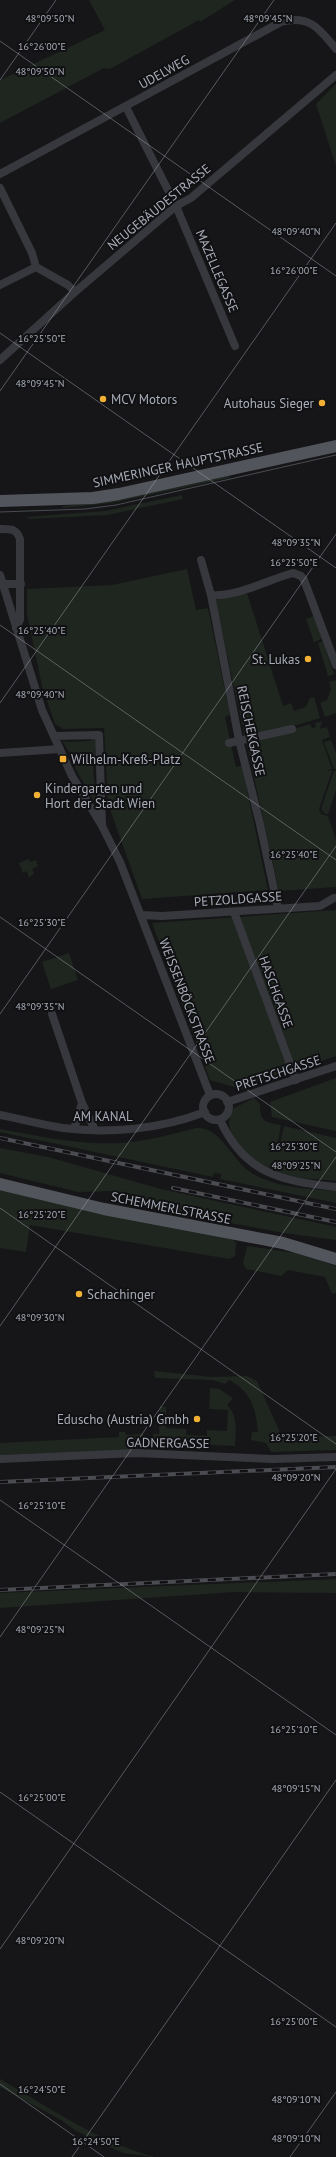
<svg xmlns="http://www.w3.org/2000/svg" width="336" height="2157" font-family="'PT Sans',sans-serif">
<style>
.green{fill:#1e261f}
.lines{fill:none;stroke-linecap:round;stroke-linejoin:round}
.minor{stroke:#37383d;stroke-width:8}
.primary{stroke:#53555c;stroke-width:12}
.tram{stroke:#4a4c52;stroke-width:1}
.rail-casing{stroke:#4a4c52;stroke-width:4}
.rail{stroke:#111113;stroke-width:2.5;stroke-dasharray:8;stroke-linecap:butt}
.ticks{fill:none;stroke:#a8adb8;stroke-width:1;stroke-opacity:0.45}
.poi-dot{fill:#f2b134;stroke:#111113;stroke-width:1.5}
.labels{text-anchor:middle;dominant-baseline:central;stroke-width:4;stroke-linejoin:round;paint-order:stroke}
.street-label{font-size:13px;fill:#a8adb8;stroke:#111113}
.poi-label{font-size:13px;fill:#a8adb8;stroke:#111113;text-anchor:start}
.ticks-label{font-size:10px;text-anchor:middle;fill:#a8adb8;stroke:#111113;stroke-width:4;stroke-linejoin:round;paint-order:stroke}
</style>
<rect width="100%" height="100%" fill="#161618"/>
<path class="green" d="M89,0H235L200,22L199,20L110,69L104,68L0,123V80L105,30Z
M336,84V166L316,104Z
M230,475L229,478L112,503L63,508V506L118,500Z
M182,495L183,499L107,515L29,519L26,517L105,511Z
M187,569L196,610L208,608L230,715L225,717L236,767L242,766L268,890L142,899L108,804L104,728L63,729L55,724L42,686L27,614V589L112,585Z
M247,593L283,706L291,703L294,711L306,707L310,698L314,697L320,718L290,727L291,730L310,724L312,728L316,727L315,723L322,721L320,729L327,727L330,737L322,740L332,769L326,771H332L319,809L321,814L328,816L336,840V887L279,891L215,600Z
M314,616L322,639L314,642L306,619Z
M323,641L334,674L328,676L318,643Z
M336,680V713L325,717L320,703L327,700L331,689L329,682Z
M93,738L95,740V757L70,758L69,752L62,741L68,742L89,741Z
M331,740L336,753V769H334L324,742Z
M92,764L93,766L96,802L98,804V809L75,768V765Z
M334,771H336V790L328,814H325L321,809Z
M29,859L30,862L36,860L38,866L32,869L34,873L29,878L27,871L23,873L19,863Z
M336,910V1056L241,1089L210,1080L152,923Z
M69,953L78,980L51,989L42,962Z
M336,1078V1131L272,1117L270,1102Z
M254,1098L260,1104C260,1122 265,1122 281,1125L278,1142L280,1143L284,1126L336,1138V1181C317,1179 296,1179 278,1173C255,1166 215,1133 234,1108Z
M196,1128C221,1126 231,1160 253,1174C278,1188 308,1189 336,1191V1203L220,1179L221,1174L214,1173L213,1177L0,1132V1129C49,1138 96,1149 145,1140C163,1137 179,1132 196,1128Z
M0,1148L48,1157L161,1189L336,1227V1240L284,1233L145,1207L111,1191L78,1192L0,1173Z
M0,1189L232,1239L236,1242L235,1256L229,1259L30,1225L26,1252L0,1248Z
M247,1246L296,1253L336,1266V1293L332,1294L325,1277L288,1270L281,1276L246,1269L243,1263Z
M154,1371L212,1377L247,1376L257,1381L282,1437L336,1436V1450L271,1452L266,1443L251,1440L252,1432H258C256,1409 251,1391 229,1380L225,1384L213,1380L155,1378Z
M210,1388L219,1389L233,1398L227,1405C238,1416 236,1431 235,1446L153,1442V1434H159L160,1406L166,1407V1428L186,1429V1435L207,1436V1430L227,1431L228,1410L209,1409Z
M119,1432H125L126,1435L143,1434L144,1446H140V1444H133L132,1450L0,1455V1443L119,1437Z
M336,1579V1593L234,1592L0,1608V1593Z
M0,2079C50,2108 99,2142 155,2157L123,2153L76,2131L61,2120L0,2087Z"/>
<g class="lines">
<path class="minor" d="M126,107L176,206L235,346
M0,174L281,22C309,14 320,29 336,49
M0,188L32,253L36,267L68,285L75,292
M0,285L36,267
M0,360L75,292L176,206L191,198L336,75
M0,529C10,529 16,528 20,539V620L16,628
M201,560L211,595L239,740L260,824L278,908
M0,575L42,710L72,776L102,826L120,862L210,1095
M3,584H21
M211,595C238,597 267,580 293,573L301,576L304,580L336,665
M54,736L99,735L102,825
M229,743L292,729
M0,753L60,749
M234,912L296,1080
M142,915L162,916L320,906L334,898
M52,1014L82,1103L95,1130
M203 1107a13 13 0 1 1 26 0a13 13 0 1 1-26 0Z
M227,1102L336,1066
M0,1115C21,1119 42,1125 63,1128C110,1134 161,1129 205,1112
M220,1120C245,1174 281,1181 336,1187
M74,1129L82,1103
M0,1459L137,1453L273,1459L336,1457"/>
<path class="primary" d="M0,501L93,498L119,494L336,446
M0,1184L104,1209L283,1243L336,1259"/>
<path class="tram" d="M0,512L85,509L116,505L336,455"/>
<g class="rail-casing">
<path id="rail" d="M0,1138L336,1209
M173,1188L336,1222
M0,1482L336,1467
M0,1590L336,1574"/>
</g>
<use href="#rail" class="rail"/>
</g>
<path class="ticks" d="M0,41L336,276M0,80L56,0M0,333L336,568M0,391L274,0M0,625L336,860M0,703L336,223M0,917L336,1152M0,1014L336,534M0,1208L336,1444M0,1326L336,846M0,1500L336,1735M0,1637L336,1157M0,1792L336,2027M0,1949L336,1469M0,2084L104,2157M72,2157L336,1780M290,2157L336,2092"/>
<g class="poi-dot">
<circle cx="103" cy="399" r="4"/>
<circle cx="322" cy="403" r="4"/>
<circle cx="308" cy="659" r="4"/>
<rect x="59" y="755" width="8" height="8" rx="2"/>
<circle cx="37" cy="795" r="4"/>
<circle cx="79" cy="1294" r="4"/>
<circle cx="197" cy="1419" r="4"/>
</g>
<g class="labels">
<g class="street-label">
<text transform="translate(164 72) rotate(-29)">UDELWEG</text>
<text transform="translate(159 207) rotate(-39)">NEUGEBÄUDESTRASSE</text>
<text transform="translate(217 271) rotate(67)">MAZELLEGASSE</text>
<text transform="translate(178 465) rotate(-12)">SIMMERINGER HAUPTSTRASSE</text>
<text transform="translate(251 731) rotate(78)">REISCHEKGASSE</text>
<text transform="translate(238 899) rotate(-4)">PETZOLDGASSE</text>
<text transform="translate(276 992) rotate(70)">HASCHGASSE</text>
<text transform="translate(187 1001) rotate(69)">WEISSENBÖCKSTRASSE</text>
<text transform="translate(278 1073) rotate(-18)">PRETSCHGASSE</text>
<text x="103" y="1116">AM KANAL</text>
<text transform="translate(171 1208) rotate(11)">SCHEMMERLSTRASSE</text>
<text transform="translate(168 1443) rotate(1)">GADNERGASSE</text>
</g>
<g class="poi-label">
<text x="111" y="399">MCV Motors</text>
<text x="314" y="403" text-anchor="end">Autohaus Sieger</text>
<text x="300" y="659" text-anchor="end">St. Lukas</text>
<text x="71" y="759">Wilhelm-Kreß-Platz</text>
<text x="45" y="788">Kindergarten und<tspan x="45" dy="15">Hort der Stadt Wien</tspan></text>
<text x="87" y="1294">Schachinger</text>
<text x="189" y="1419" text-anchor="end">Eduscho (Austria) Gmbh</text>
</g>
</g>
<g class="ticks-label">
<text x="50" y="22">48°09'50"N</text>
<text x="268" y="22">48°09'45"N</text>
<text x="42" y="50">16°26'00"E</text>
<text x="40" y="75">48°09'50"N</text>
<text x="296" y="235">48°09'40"N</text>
<text x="294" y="274">16°26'00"E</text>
<text x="42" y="342">16°25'50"E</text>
<text x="40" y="387">48°09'45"N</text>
<text x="296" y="546">48°09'35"N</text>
<text x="294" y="566">16°25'50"E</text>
<text x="42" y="634">16°25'40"E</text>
<text x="40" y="698">48°09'40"N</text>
<text x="294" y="858">16°25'40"E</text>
<text x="42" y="926">16°25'30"E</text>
<text x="40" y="1010">48°09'35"N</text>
<text x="294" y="1150">16°25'30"E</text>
<text x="296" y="1169">48°09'25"N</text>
<text x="42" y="1218">16°25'20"E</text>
<text x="40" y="1321">48°09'30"N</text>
<text x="294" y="1441">16°25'20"E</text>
<text x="296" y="1481">48°09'20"N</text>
<text x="42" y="1509">16°25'10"E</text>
<text x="40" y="1633">48°09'25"N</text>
<text x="294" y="1733">16°25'10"E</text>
<text x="296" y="1792">48°09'15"N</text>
<text x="42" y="1801">16°25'00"E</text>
<text x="40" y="1944">48°09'20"N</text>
<text x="294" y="2025">16°25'00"E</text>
<text x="42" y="2093">16°24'50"E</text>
<text x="296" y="2103">48°09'10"N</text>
<text x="296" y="2142">48°09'10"N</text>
<text x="96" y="2145">16°24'50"E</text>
</g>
</svg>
